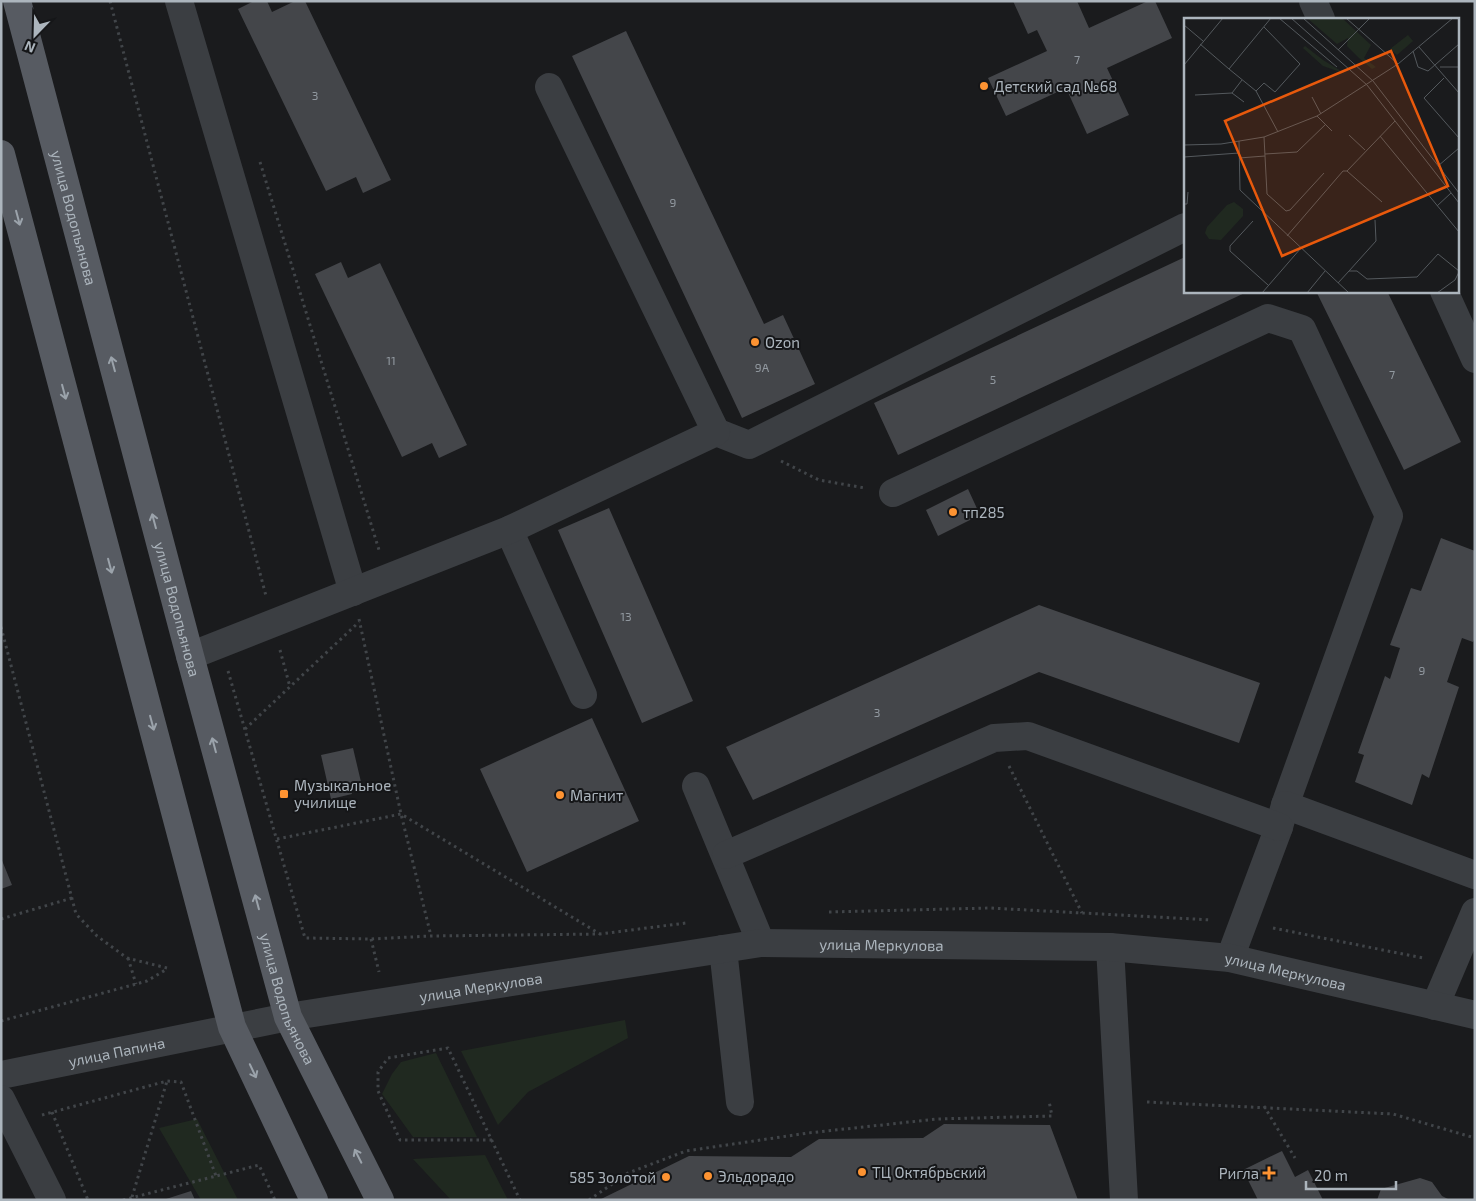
<svg xmlns="http://www.w3.org/2000/svg" width="1476" height="1201" font-family="'Exo 2',sans-serif">
<style>
.green{fill:#202920}
.building{fill:#44464a}
.lines{fill:none;stroke-linecap:round;stroke-linejoin:round}
.path{stroke:#414549;stroke-width:3;stroke-dasharray:2.5 4;stroke-linecap:butt}
.minor{stroke:#3b3e42;stroke-width:28}
.major{stroke:#575b62;stroke-width:28}
.oneway{stroke:#9ba3ab}
.poi-dot{fill:#fd9332;stroke:#151618;stroke-width:2}
.labels{text-anchor:middle;dominant-baseline:central;stroke-width:4;stroke-linejoin:round;paint-order:stroke}
.number-label{font-size:12px;fill:#9299a0}
.poi-label{font-size:15px;fill:#acb5bd;stroke:#151618;text-anchor:start}
.street-label{font-size:15px;fill:#acb5bd;stroke:#151618}
.inset-road{fill:none;stroke:#54595d;stroke-width:1}
.view{fill:#e8590c;fill-opacity:0.15;stroke:#e8590c;stroke-width:2.5}
.inset-edge{fill:none;stroke:#acb5bd;stroke-width:2.5}
</style>
<rect width="100%" height="100%" fill="#1a1b1d"/>
<path class="green" d="M625,1020L628,1038L528,1092L498,1125L461,1051Z
M436,1053L477,1137H413L382,1094L392,1074L401,1062Z
M197,1119L238,1200H201L159,1128Z
M485,1155L508,1200H451L413,1159Z"/>
<path class="building" d="M254,1H267L272,12L295,1H305L391,180L363,193L356,177L326,191L238,9Z
M1013,1H1077L1089,28L1148,1H1155L1172,38L1107,68L1129,115L1087,134L1066,88L1006,116L988,78L1047,51L1037,30L1028,34Z
M626,31L764,324L783,315L815,384L742,418L572,56Z
M1185,257V291H1249L898,455L874,403Z
M341,262L348,278L380,263L467,445L439,458L432,443L402,457L315,274Z
M1316,291H1387L1461,442L1404,470Z
M968,489L980,515L938,536L926,510Z
M609,508L693,701L642,723L558,530Z
M1441,538L1475,551V638L1473,642L1462,638L1447,682L1459,687L1429,778L1422,774L1412,805L1355,782L1364,755L1358,753L1385,676L1390,679L1400,648L1390,645L1411,588L1421,591Z
M1039,605L1260,683L1239,743L1039,672L753,800L726,747Z
M592,718L639,821L527,872L480,769Z
M353,748L361,782L350,784L352,794L331,799L321,755Z
M1,858L12,885L1,889Z
M944,1124L1050,1125L1078,1200H599L689,1156L791,1157L819,1139L923,1138Z
M1282,1151L1295,1177L1308,1170L1323,1200H1258L1243,1170Z
M1420,1178L1432,1182L1442,1196L1450,1200H1377L1381,1189Z
M191,1191L195,1200H166V1199Z"/>
<g class="lines">
<path class="path" d="M110,1L266,596
M260,162L379,550
M781,461L819,480L865,488
M359,619L401,814L431,936
M1,627L76,914L97,936L127,958L167,968
M280,650L290,687
M228,671L305,938L371,939L431,936L600,934L686,923
M245,729L359,622
M1009,766L1082,913
M277,839L401,814L600,934
M829,912L990,908L1212,920
M1,919L72,898
M1273,928L1423,958
M371,939L379,972
M128,958L136,984
M1,1021L147,981L167,969
M1147,1102L1393,1114L1475,1138
M1264,1106L1295,1158
M52,1112L88,1200
M42,1115L167,1081L181,1082L216,1176
M492,1140H400L378,1091V1072L388,1058L448,1048L520,1200
M132,1197L167,1081
M123,1200L259,1165L275,1200
M589,1200L628,1173L686,1151L808,1133L937,1119L1052,1116L1049,1101"/>
<g class="minor">
<path d="M179,1L353,592"/>
<path d="M1313,1L1321,19"/>
<path d="M1444,291L1475,359"/>
<path d="M716,432L749,445L1185,227"/>
<path d="M893,493L1268,318L1302,329L1389,516L1285,805L1279,827L1230,958"/>
<path d="M509,530L583,695"/>
<path d="M190,656L509,530L716,432L549,87"/>
<path d="M696,786L761,943"/>
<path d="M1285,805L1475,875"/>
<path d="M726,855L994,738L1028,736L1279,827"/>
<path d="M1110,947L1124,1200"/>
<path d="M723,949L740,1102"/>
<path d="M1435,1006L1475,912"/>
<path id="s1" d="M1,1075L288,1017L761,943L1110,947L1230,958L1475,1015"/>
<path d="M1,1099L52,1200"/>
</g>
<g class="major">
<path id="s2" d="M17,1L190,656L288,1017L380,1200"/>
<path d="M1,154L232,1027L314,1200"/>
</g>
</g>
<defs><path id="oneway-shaft" d="M-6 0H5M1.5-3L5.5 0L1.5 3" fill="none" stroke-width="1.6" stroke-linecap="round" stroke-linejoin="round" transform="scale(1.25)"/></defs>
<g class="oneway">
<use href="#oneway-shaft" transform="translate(18 218) rotate(75)"/>
<use href="#oneway-shaft" transform="translate(113 364) rotate(-105)"/>
<use href="#oneway-shaft" transform="translate(64 392) rotate(75)"/>
<use href="#oneway-shaft" transform="translate(154 521) rotate(-105)"/>
<use href="#oneway-shaft" transform="translate(110 566) rotate(75)"/>
<use href="#oneway-shaft" transform="translate(152 723) rotate(75)"/>
<use href="#oneway-shaft" transform="translate(214 745) rotate(-105)"/>
<use href="#oneway-shaft" transform="translate(257 902) rotate(-105)"/>
<use href="#oneway-shaft" transform="translate(253 1071) rotate(65)"/>
<use href="#oneway-shaft" transform="translate(358 1156) rotate(-117)"/>
</g>
<g class="poi-dot">
<circle cx="984" cy="86" r="5"/>
<circle cx="755" cy="342" r="5"/>
<circle cx="953" cy="512" r="5"/>
<rect x="279" y="789" width="10" height="10" rx="2.5"/>
<circle cx="560" cy="795" r="5"/>
<circle cx="862" cy="1172" r="5"/>
<path d="M1266.5 1165.5h5v5h5v5h-5v5h-5v-5h-5v-5h5z"/>
<circle cx="708" cy="1176" r="5"/>
<circle cx="666" cy="1177" r="5"/>
</g>
<g class="labels">
<g class="number-label">
<text x="1077" y="59">7</text>
<text x="315" y="95">3</text>
<text x="673" y="202">9</text>
<text x="391" y="360">11</text>
<text x="762" y="367">9А</text>
<text x="1392" y="374">7</text>
<text x="993" y="379">5</text>
<text x="626" y="616">13</text>
<text x="1422" y="670">9</text>
<text x="877" y="712">3</text>
</g>
<g class="poi-label">
<text x="994" y="86">Детский сад №68</text>
<text x="765" y="342">Ozon</text>
<text x="963" y="512">тп285</text>
<text x="294" y="785">Музыкальное<tspan x="294" dy="17">училище</tspan></text>
<text x="570" y="795">Магнит</text>
<text x="872" y="1172">ТЦ Октябрьский</text>
<text x="1259" y="1173" text-anchor="end">Ригла</text>
<text x="718" y="1176">Эльдорадо</text>
<text x="656" y="1177" text-anchor="end">585 Золотой</text>
</g>
<g class="street-label">
<text stroke="none"><textPath href="#s2" startOffset="224">улица Водопьянова</textPath></text>
<text stroke="none"><textPath href="#s2" startOffset="629">улица Водопьянова</textPath></text>
<text stroke="none"><textPath href="#s1" startOffset="892">улица Меркулова</textPath></text>
<text stroke="none"><textPath href="#s1" startOffset="1298">улица Меркулова</textPath></text>
<text stroke="none"><textPath href="#s1" startOffset="488">улица Меркулова</textPath></text>
<text stroke="none"><textPath href="#s2" startOffset="1034">улица Водопьянова</textPath></text>
<text stroke="none"><textPath href="#s1" startOffset="118">улица Папина</textPath></text>
</g>
</g>
<g transform="translate(1184 18)">
<rect width="275" height="275" fill="#1a1b1d"/>
<path d="M123,0H158L187,27L180,40L192,49L188,51L175,40L163,28L164,20L153,26ZM224,17L229,23L213,37L206,31ZM121,28L139,42L162,56L139,48L119,30ZM50,184L59,191V198L37,222L25,221L21,215L23,209L43,187Z" fill="#202920"/>
<path class="inset-road" d="M87,0L45,51L72,73L94,114M95,0L153,49M107,0L183,67L275,185M119,0L189,63L275,175M162,0L214,46M0,7L19,23M16,26L45,51M235,29L275,75M154,32L186,0M229,33L234,49L244,53L275,26M0,47L39,0M256,49H275M260,60L240,80L275,120M72,73L80,65L91,74L116,46L80,9M48,75L60,84M11,77L48,75L58,62M128,79L137,96M133,98L148,113M165,117L181,132M196,118L275,214M80,119L83,176L102,193L106,192L140,155M55,123L56,172L165,275M0,127L37,126L80,119L133,98L214,46L269,0M81,136L113,134L142,106M0,139L55,135M55,140L81,138M254,148L275,130M198,184L163,153L211,103M0,186H3L4,174M253,188L267,175M69,203L46,228V233L84,267M103,218L159,153H163M165,253L192,223L191,202M154,265L165,253H173L183,261L233,259L254,236L275,253M78,275L117,230M123,275L141,253M253,275L271,262L275,254"/>
<path class="view" d="M207,33L264,168L98,238L41,103Z"/>
<rect width="275" height="275" class="inset-edge"/>
</g>
<rect width="1476" height="1201" fill="none" stroke="#acb5bd" stroke-width="5"/>
<g transform="translate(35 35) rotate(203)" stroke="#151618" stroke-width="4" paint-order="stroke">
<path d="M0-4L9 19L0 12L-9 19Z" fill="#acb5bd"/>
<text y="-8" font-size="14" font-weight="bold" text-anchor="middle" fill="#acb5bd">N</text>
</g>
<path d="M1306 1181v8h90v-8" fill="none" stroke="#acb5bd" stroke-width="2.5"/>
<text x="1314" y="1181" font-size="15" fill="#acb5bd" stroke="#151618" stroke-width="4" paint-order="stroke">20 m</text>
</svg>
